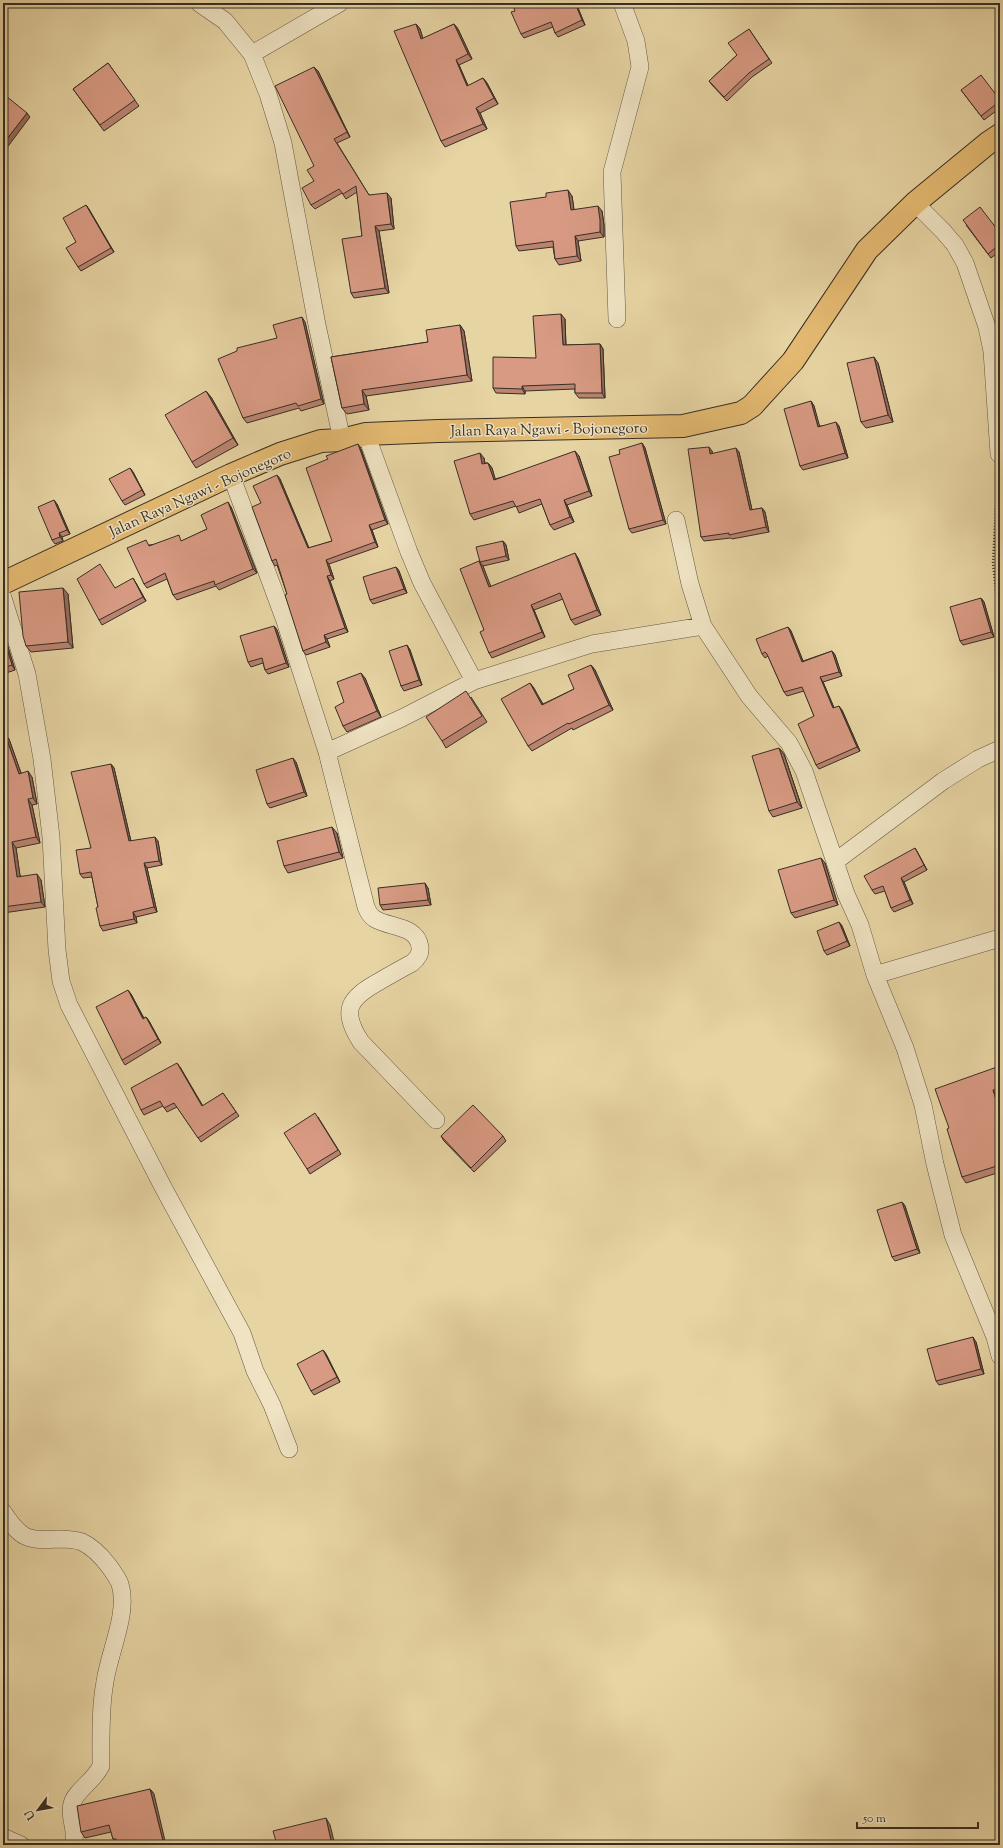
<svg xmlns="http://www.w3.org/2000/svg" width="1003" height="1848" viewBox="0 0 1003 1848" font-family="'Sorts Mill Goudy',serif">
<rect width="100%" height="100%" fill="#e7d4a3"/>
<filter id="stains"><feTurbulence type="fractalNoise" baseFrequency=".005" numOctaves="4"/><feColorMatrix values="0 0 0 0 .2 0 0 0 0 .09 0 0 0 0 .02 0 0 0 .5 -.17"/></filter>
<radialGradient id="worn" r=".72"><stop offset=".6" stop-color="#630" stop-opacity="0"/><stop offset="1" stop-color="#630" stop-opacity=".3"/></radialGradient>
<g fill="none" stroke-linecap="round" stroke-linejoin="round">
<defs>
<path id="street" d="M199 3 225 21 252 54 268 94 283 143 317 325 342 440
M252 54 340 3
M915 203 943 231 955 245 965 263 987 327 992 351 999 454
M617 319 612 172 640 67 636 41 622 3
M366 434 409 552 422 583 474 681
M231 475 284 618 327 752 366 907C368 912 370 916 375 919 390 928 417 925 420 947 421 954 417 959 412 963 401 969 390 975 380 981 349 998 340 1010 361 1042L436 1120
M676 520 690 584 703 626 749 696 789 743 804 771 846 894 860 925 875 975 905 1048 923 1105 935 1164 953 1235 995 1337 1000 1356
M3 598 27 674 42 759 51 837 57 950 61 981 69 1005 163 1187 242 1333 255 1371 272 1405 289 1449
M327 752 402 718 474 681 592 644 703 626
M836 861 943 781 978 759 1000 749
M875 975 1000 938
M3 1512C21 1539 27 1541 58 1539 66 1539 74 1539 82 1542 93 1547 102 1557 109 1566 113 1572 117 1577 120 1584 129 1613 109 1652 105 1682 100 1707 101 1740 101 1766 94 1781 75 1791 72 1804 68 1818 78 1831 73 1845
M3 1837 21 1845"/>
<path id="highway" d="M3 583 231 475 280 454 321 441 342 440 366 434 438 431 683 426 741 413 752 406 793 361 867 250 915 203 988 143 1000 135"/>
</defs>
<use href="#street" stroke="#635844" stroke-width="18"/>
<use href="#highway" stroke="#372e24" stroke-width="24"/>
<path stroke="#372e24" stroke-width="2.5" stroke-dasharray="1 2" stroke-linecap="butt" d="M998 469 993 563 1000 629"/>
<use href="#street" stroke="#efe3c3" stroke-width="17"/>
<use href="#highway" stroke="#e4ba72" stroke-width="22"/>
</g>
<path fill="#ba8471" stroke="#372e24" d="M576 3 585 25 558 37 555 33 553 27 524 38 521 34Z
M416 24 420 29 423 39 454 24 458 29 472 59 459 65 468 86 483 78 487 83 498 104 480 113 487 129 445 147 441 141Z
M749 29 772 63 752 77 727 101 712 85 709 81 737 55Z
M108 63 139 106 104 131 73 89Z
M314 67 318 71 350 137 337 143 369 195 391 198 394 229 379 231 389 293 354 298 351 293 362 236 357 192 346 199 342 193 315 209 311 205 314 181Z
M961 90 1000 100V108L984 120Z
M572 196 574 210 602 211 604 225V237L578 241 581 261 559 265 555 259 553 247 519 251 516 246Z
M86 205 114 252 81 271 78 267 76 242Z
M966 225 1000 233V251L991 258Z
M565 319 566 345 600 344 603 349 605 398H579L575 393V389L525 391V394L496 393 493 388 536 358Z
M305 322 324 404 301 411 299 408 247 423 243 418 277 338Z
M460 325 464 331 472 381 366 396 369 410 347 414 342 408 331 357 428 342Z
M878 363 893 422 866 428 861 422Z
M211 397 238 445 196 468 192 462Z
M811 401 814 406 819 426H839L848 458 803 470 800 466Z
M642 443 645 448 666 524 632 533 629 529 620 454Z
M361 449 388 524 372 530 378 547 329 564 334 579 330 581 348 632 327 639 330 647 306 655 303 651 287 594 277 565 275 566 272 561 261 503 277 475 280 479 309 548 332 541Z
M712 451V454L739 452 752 510 762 508 765 512 769 532 732 539 731 538 704 541 701 537Z
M579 456 592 496 567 505 574 522 554 530 550 525 542 504 519 513 516 506 474 520 470 514 484 458 485 463H488L492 468 495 479Z
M130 468 133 472 145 495 125 505 122 501Z
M57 504 70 534 62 537 63 541 55 544 52 540Z
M231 507 257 573 219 590 216 586 177 600 173 595 167 579 147 588 144 584 149 545 182 541 207 529Z
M503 541 506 545 509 560 483 566 490 587 578 558 601 615 575 625 571 620 563 599 534 610 545 637 492 658 489 653 484 630 479 561Z
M396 567 399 571 407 593 373 604 370 600Z
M136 583 146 601 102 625 99 620 115 588Z
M68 594 73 648 31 652 26 646Z
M981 598 984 602 994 637 963 645 960 641Z
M274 626 277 630 289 667 268 674 265 670 263 663 251 667 248 662Z
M788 627 791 631 803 661 832 651 835 655 842 676 823 682 834 708 842 710 860 751 819 769 816 765 814 716 804 691 787 696 784 692 768 656 765 658 762 654Z
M3 631 15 670 3 674Z
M407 645 410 650 422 685 404 691 401 686Z
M591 665 595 670 613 710 573 730 572 728 532 751 528 746 530 683 543 704 574 689Z
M365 678 381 717 347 732 343 726 344 702Z
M471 697 487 722 446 748 442 741Z
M3 734 9 739 21 773 32 777 37 804 32 805 40 843 16 848 20 876 41 880 45 907 3 913Z
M779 748 784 754 802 808 773 817 769 811Z
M296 762 307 796 270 808 267 804Z
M111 764 114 768 131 841H158L162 865 147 868 157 912 136 917 137 923 103 931 100 926 98 907 92 877 83 878 80 874 91 848Z
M337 833 343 858 288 873 284 866Z
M915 848 927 870 904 882 913 904 894 912 891 908 885 891 875 894 872 890Z
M825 863 838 905 795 918 791 913Z
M428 888 431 905 383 910 380 905Z
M839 922 842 926 850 946 827 955 824 951Z
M131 994 144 1018 146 1017 149 1021 161 1043 125 1065 122 1060Z
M180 1067 203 1106 223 1093 239 1116 201 1142 177 1107 167 1112 163 1106 144 1115 141 1110Z
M1000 1071V1095L997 1096 1000 1106V1172L966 1183 962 1177 949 1128Z
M318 1117 341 1154 310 1174 307 1169Z
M441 1136H503L506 1141 474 1172 444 1141Z
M902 1202 905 1206 920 1253 895 1261 892 1257Z
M976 1342 984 1374 939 1385 936 1381Z
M323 1350 326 1354 340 1382 314 1395 311 1391Z
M150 1789 154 1794 117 1845 113 1839 111 1832 85 1838 81 1832Z"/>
<path fill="#976c5c" stroke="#372e24" d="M575 3H576L585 25 582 20Z
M416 24 420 29 425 45 421 39Z
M454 24 458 29 472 59 468 54Z
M456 60 459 65 471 92 467 86Z
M314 67 318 71 350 137 347 132Z
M483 78 487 83 498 104 494 98Z
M476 108 480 113 487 129 483 124Z
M27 113 30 117 6 149 3 144Z
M568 190 572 196 575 216 571 210Z
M387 193 391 198 394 229 391 224Z
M86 205 89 209 114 252 111 248Z
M598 206 602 211 604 225V237L600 232Z
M375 226 379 231 389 293 385 288Z
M575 236 578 241 581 261 577 256Z
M561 314 565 319 566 350 563 345Z
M302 317 305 322 324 404 321 399Z
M460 325 464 331 472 381 467 375Z
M600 344 603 349 605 398 602 393Z
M874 357 878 363 893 422 888 415Z
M522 386 525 391V394L522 389Z
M362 390 366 396 369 410 364 404Z
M206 391 211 397 238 445 233 438Z
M811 401 814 406 821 431 818 427Z
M836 422 839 426 848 458 845 453Z
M642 443 645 448 666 524 663 520Z
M358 444 361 449 388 524 385 520Z
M709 447 712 451 713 458 710 454Z
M736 448 739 452 753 514 750 510Z
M575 451 579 456 592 496 589 491Z
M480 453 484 458 485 469 482 464Z
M488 463 492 468 497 485 494 480Z
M130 468 133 472 145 495 142 490Z
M277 475 280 479 311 553 308 548Z
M54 500 57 504 70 534 67 530Z
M564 500 567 505 574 522 570 517Z
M228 502 231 507 257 573 253 569Z
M762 508 765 512 769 532 766 527Z
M369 525 372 530 378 547 375 542Z
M59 533 62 537 63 541 60 537Z
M503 541 506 545 509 560 506 556Z
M575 553 578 558 601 615 597 610Z
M326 560 329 564 334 579 331 575Z
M479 561 483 566 493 592 489 587Z
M396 567 399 571 407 593 404 589Z
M327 576 330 581 348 632 345 628Z
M133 578 136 583 146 601 143 597Z
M63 588 68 594 73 648 68 642Z
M981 598 984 602 994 637 991 632Z
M531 605 534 610 545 637 542 632Z
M274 626 277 630 289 667 286 663Z
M788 627 791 631 805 666 802 662Z
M3 631 15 670 12 665 3 637Z
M324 635 327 639 330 647 326 642Z
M407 645 410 650 422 685 419 680Z
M832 651 835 655 842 676 839 672Z
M591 665 595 670 613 710 609 705Z
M361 673 365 678 381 717 377 711Z
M820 677 823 682 836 712 833 708Z
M530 683 534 688 546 710 542 705Z
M839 706 842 710 860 751 857 747Z
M5 734 9 739 23 779 19 774Z
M779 748 784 754 802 808 797 802Z
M293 758 296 762 307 796 304 792Z
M111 764 114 768 132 846 129 841Z
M28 771 32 777 37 804 33 798Z
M28 799 32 805 40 843 36 837Z
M332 827 337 833 343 858 339 852Z
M155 837 158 841 162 865 159 861Z
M12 842 16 848 21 882 17 877Z
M915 848 918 853 927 870 924 865Z
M821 858 825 863 838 905 834 900Z
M144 863 147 868 157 912 154 907Z
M37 874 41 880 45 907 41 902Z
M901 878 904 882 913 904 910 900Z
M425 883 428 888 431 905 428 900Z
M133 912 136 917 137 923 134 919Z
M839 922 842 926 850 946 847 941Z
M128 990 131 994 146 1023 143 1019Z
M146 1017 149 1021 161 1043 158 1039Z
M177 1063 180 1067 205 1111 202 1106Z
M993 1090 997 1096 1000 1106V1113Z
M902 1202 905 1206 920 1253 917 1249Z
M973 1337 976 1342 984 1374 981 1369Z
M323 1350 326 1354 340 1382 337 1377Z
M150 1789 154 1794 166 1845H164Z
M326 1818 330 1825 335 1845H332Z"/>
<path fill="#d89a83" stroke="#372e24" d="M512 3H575L582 20 555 33 551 22 521 34 511 12 515 11Z
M416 24 421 39 454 24 468 54 456 60 467 86 483 78 494 98 476 108 483 124 441 141 394 31Z
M749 29 769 59 749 73 724 97 709 81 737 55 728 43Z
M108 63 135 100 100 125 73 89Z
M314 67 347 132 334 139 369 195 387 193 391 224 375 226 385 288 351 293 342 239 362 236 356 186 343 194 339 189 311 205 302 188 314 181 307 170 314 166 275 86Z
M981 75 1000 100V101L981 116 961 90Z
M6 96 27 113 3 144V101Z
M568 190 571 210 598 206 600 220V232L575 236 577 256 555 259 553 241 516 246 510 202 546 197V193Z
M86 205 111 248 78 267 66 248 76 242 63 218Z
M980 207 1000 233V244L988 254 963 220Z
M561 314 563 345 600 344 602 393H575V384L522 386V389L493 388V357L536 358 533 316Z
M302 317 321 399 298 406 296 403 243 418 218 359 237 351V348L277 338 273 325Z
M460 325 467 375 362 390 364 404 342 408 331 357 428 342 426 330Z
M874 357 888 415 861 422 847 363Z
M206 391 233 438 192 462 165 415Z
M811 401 818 427 836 422 845 453 800 466 784 409Z
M642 443 663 520 629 529 609 457 620 454 619 450Z
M358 444 385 520 369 525 375 542 326 560 331 575 327 576 345 628 324 635 326 642 303 651 285 595 287 594 276 559 272 561 252 507 261 503 253 486 277 475 308 548 332 541 306 468 328 459 326 456Z
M709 447 710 454 736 448 750 510 762 508 766 527 729 535V533L701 537 688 449Z
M575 451 589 491 564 500 570 517 550 525 540 499 516 507 513 501 470 514 454 461 480 453 482 464 488 463 494 480Z
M130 468 142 490 122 501 109 479Z
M54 500 67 530 59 533 60 537 52 540 38 507Z
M228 502 253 569 215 585 214 581 173 595 165 573 144 584 127 548 146 540 149 546 179 535 181 541 207 529 201 515Z
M503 541 506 556 480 562 476 547Z
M575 553 597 610 571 620 560 593 531 605 542 632 489 653 480 632 484 630 460 569 479 561 489 587Z
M100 564 115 588 133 578 143 597 99 620 77 579Z
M396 567 404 589 370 600 363 577Z
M63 588 68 642 26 646 23 636 19 592Z
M981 598 991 632 960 641 950 607Z
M274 626 286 663 265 670 262 658 248 662 240 636Z
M788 627 802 662 832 651 839 672 820 677 833 708 839 706 857 747 816 765 798 724 814 716 802 687 784 692 767 654 765 652 762 654 756 639Z
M3 637 12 665 3 668Z
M407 645 419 680 401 686 389 651Z
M591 665 609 705 569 724 568 723 528 746 501 699 530 683 542 705 574 689 568 675Z
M361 673 377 711 343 726 335 707 344 702 337 682Z
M466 691 482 716 442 741 426 717Z
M3 734H5L19 774 28 771 33 798 28 799 36 837 12 842 17 877 37 874 41 902 3 907Z
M779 748 797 802 769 811 752 756Z
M293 758 304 792 267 804 256 770Z
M111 764 129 841 155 837 159 861 144 863 154 907 133 912 134 919 100 926 96 908 98 907 91 872 80 874 76 850 91 848 71 772Z
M332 827 339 852 284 866 277 841Z
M915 848 924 865 901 878 910 900 891 908 883 886 872 890 864 876Z
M821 858 834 900 791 913 778 870Z
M425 883 428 900 380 905 378 888Z
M839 922 847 941 824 951 817 931Z
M128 990 143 1019 146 1017 158 1039 122 1060 96 1007Z
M177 1063 202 1106 223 1093 236 1112 198 1138 174 1103 164 1108 160 1101 141 1110 131 1088Z
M997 1067 1000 1075V1087L993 1090 1000 1113V1165L962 1177 947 1129 949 1128 935 1089Z
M473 1105 503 1136 471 1168 441 1136Z
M315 1113 338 1150 307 1169 284 1133Z
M902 1202 917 1249 892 1257 877 1210Z
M973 1337 981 1369 936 1381 927 1349Z
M323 1350 337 1377 311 1391 297 1364Z
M150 1789 164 1845H117L116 1839H113L109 1825 81 1832 77 1806Z
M326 1818 332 1845H277L273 1831Z
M180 1843V1845H169Z"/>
<g text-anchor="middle" stroke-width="3" stroke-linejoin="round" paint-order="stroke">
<g font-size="15" fill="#372e24" stroke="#efe3c3">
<text transform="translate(549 429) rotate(-1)" y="5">Jalan Raya Ngawi - Bojonegoro</text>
<text transform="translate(200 492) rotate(-24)" y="5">Jalan Raya Ngawi - Bojonegoro</text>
</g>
</g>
<rect width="1003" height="1848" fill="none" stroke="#e7d4a3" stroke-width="16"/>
<rect x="4" y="4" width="995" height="1840" fill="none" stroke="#372e24" stroke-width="2"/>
<rect x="8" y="8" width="987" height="1832" fill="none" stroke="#372e24"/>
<g transform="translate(38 1810) rotate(238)" stroke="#efe3c3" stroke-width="3" paint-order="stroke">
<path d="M0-3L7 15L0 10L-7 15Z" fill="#372e24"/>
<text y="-6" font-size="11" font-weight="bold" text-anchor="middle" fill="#372e24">U</text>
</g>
<path d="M857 1822v6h121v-6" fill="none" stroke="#372e24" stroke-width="2"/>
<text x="863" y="1822" font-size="12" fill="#372e24" stroke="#efe3c3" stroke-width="3" paint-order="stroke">50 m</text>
<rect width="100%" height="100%" filter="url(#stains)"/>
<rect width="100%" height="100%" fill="url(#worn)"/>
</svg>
